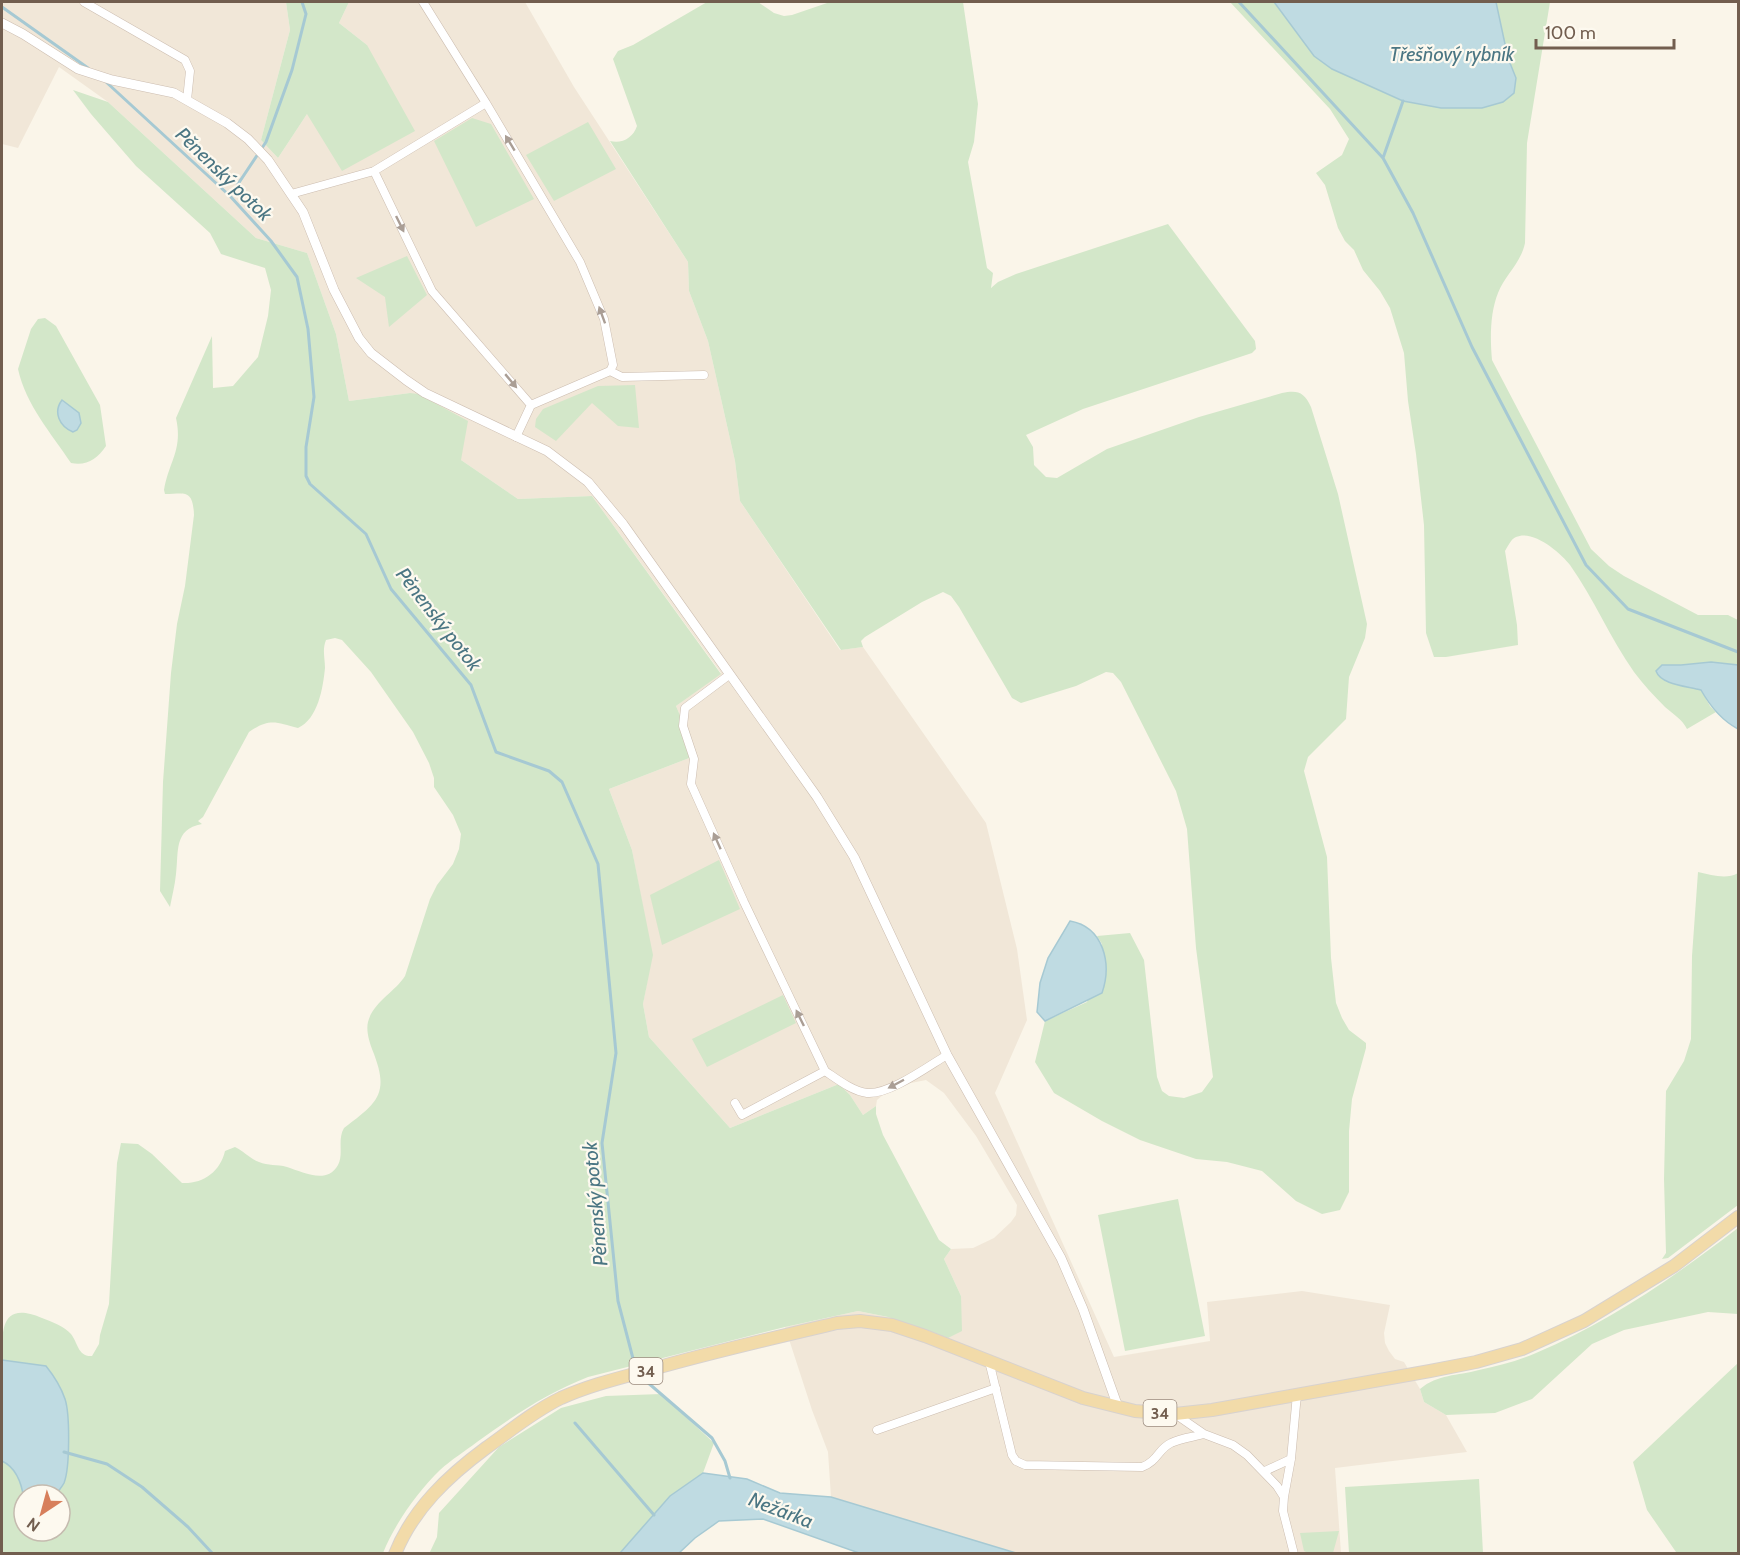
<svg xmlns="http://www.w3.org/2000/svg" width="1740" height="1555" viewBox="0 0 1740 1555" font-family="Cabin,sans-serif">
<rect width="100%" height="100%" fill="#faf5e9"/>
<path fill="#f1e7d8" d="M2 2H286L290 30 261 140 278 158 307 114 367 45 339 23 349 2H525L574 87 688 262 689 291 708 341 735 461 740 501 840 650 863 647 986 823 1017 949 1027 1020 995 1093 1114 1357 1210 1341 1207 1302 1302 1291 1390 1305 1384 1333 1385 1343 1389 1351 1395 1359 1404 1362 1420 1389 1424 1402 1446 1415 1467 1452 1335 1468 1341 1553H1016L831 1497 828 1452 812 1410 785 1327 858 1311 888 1317 961 1296 944 1259 951 1249 973 1248 994 1238 1011 1222 1016 1215 1017 1205 976 1136 944 1093 926 1080 906 1084 884 1094 877 1100 876 1106 863 1115 850 1095 839 1084 730 1128 649 1037 643 1004 652 955 632 850 609 789 697 755 676 706 721 673 592 496 518 499 461 460 410 393 349 401 336 334 307 253 256 238 108 102 59 67 18 148 2 144Z"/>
<path fill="#d3e7c9" d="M286 2H349L339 23 367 45 415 131 342 171 307 114 278 158 261 140 290 30Z
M707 2H758L774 13 784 16 792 15 830 2H963L978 104 974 142 968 162 987 268 993 273 991 288 998 282 1016 274 1168 224 1255 341 1256 349 1252 353 1083 409 1026 435 1033 447 1034 465 1046 477 1057 478 1107 449 1199 417 1282 393C1298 390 1304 392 1311 407L1338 494 1367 624 1365 638 1349 677 1346 719 1308 757 1304 771 1327 857 1331 958 1336 1003 1342 1018 1349 1030 1366 1043V1048L1352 1099 1349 1131V1192L1340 1210 1322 1214 1296 1201 1262 1171 1227 1162 1196 1159 1140 1140 1102 1121 1054 1093 1035 1062 1045 1021 1087 1002 1102 944 1097 936 1130 933 1144 960 1157 1077 1162 1091 1169 1096 1184 1098 1202 1092 1213 1077 1196 948 1187 829 1176 791 1121 682 1113 673 1106 672 1076 686 1021 703 1012 698 1008 691 959 607 951 596 943 592 922 602 865 637 861 641 863 647 841 650 740 501 735 461 708 341 689 291 688 262 610 141C622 144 633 138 637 126L613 59 618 51 633 45Z
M1230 2H1274L1314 56 1332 69 1403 101 1515 78 1508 58 1496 2H1550L1527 143 1525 243C1521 263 1505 275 1498 293 1490 313 1490 338 1492 360L1591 549 1609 566 1624 576 1698 615H1728L1738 620V665L1711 662 1681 665H1662L1665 681 1701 690 1710 706 1716 712 1687 729C1682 719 1673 714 1665 707 1654 696 1643 684 1634 672 1610 638 1594 599 1570 565 1561 553 1533 529 1516 537 1511 539 1508 546 1505 551L1517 625 1518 645 1446 657H1434L1426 633 1424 525 1416 454 1408 401 1404 353 1390 308 1380 291 1363 270 1354 250 1345 241 1338 228 1325 185 1316 173 1342 155 1349 139 1330 109Z
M73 90 108 102 256 238 307 253 336 334 349 401 410 393 418 394 468 421 461 460 518 499 592 496 721 674 676 706 697 755 609 789 632 850 653 955 643 1004 649 1037 730 1128 839 1084 850 1095 863 1115 876 1106V1114L883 1135 939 1240 951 1249 944 1259 961 1296 962 1331 948 1338 888 1317 858 1311 785 1327 588 1377C547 1393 513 1416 477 1442 465 1451 451 1460 440 1470 418 1491 394 1525 383 1553H2V1461C28 1474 24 1506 24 1531H60V1495H56L64 1482 69 1425 46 1366 2 1360C2 1329 1 1301 42 1318 52 1322 64 1326 71 1334 78 1343 78 1357 92 1356L99 1344 100 1335 109 1304 117 1163 121 1143 138 1144 152 1154 182 1183C203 1184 220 1172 225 1151L235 1147C244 1151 250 1159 259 1162 268 1166 277 1164 287 1167 303 1172 327 1185 338 1165 344 1154 337 1140 344 1128 379 1102 390 1093 372 1049 369 1041 366 1030 368 1022 373 1002 395 992 405 976L430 899 437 885 453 864 459 849 461 834 453 815 434 787V778L429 763 413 732 371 672 342 640 335 638 326 640C322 650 325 658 325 668 323 688 318 719 298 728 276 722 269 718 249 732L203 817 198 821 202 824C173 829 179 853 176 874 175 885 172 896 170 907L160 891 163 782 171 673 177 624 185 586 194 515C193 488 184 494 165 494L164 490C169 461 183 450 176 418L212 336 213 388 233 386 258 357 268 316 271 290 265 268 221 254 210 233 136 166 91 114Z
M472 118 491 124 534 199 476 227 434 141Z
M588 122 616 169 554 201 526 155Z
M407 256 427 295 389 327 385 297 356 278Z
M45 318 56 326 100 405 106 446C97 459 87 466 71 463 51 433 26 405 18 369L31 329 38 319Z
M635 385 639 428 618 426 592 403 556 441 535 427 536 419 543 409 598 386Z
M719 860 740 909 662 945 650 895Z
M1698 872C1712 875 1726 880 1738 873V1205L1668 1258 1662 1259 1666 1253 1664 1179 1666 1091 1684 1061 1691 1039 1692 956Z
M783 995 796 1023 707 1067 692 1039Z
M1178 1199 1205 1336 1125 1351 1098 1215Z
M1738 1228V1314L1708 1312 1624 1330 1592 1344 1532 1399 1495 1413 1446 1415 1424 1402 1420 1389C1438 1374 1457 1376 1479 1370 1499 1366 1518 1361 1536 1353 1610 1322 1675 1276 1738 1228Z
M1738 1363V1552H1676L1647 1510 1633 1462Z
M661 1394 714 1443 703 1473 670 1496 620 1553 429 1554 437 1537 439 1513 499 1447 561 1408 606 1396Z
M1479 1479 1483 1553H1349L1345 1487Z
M1339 1531 1333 1553H1308L1304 1551 1300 1533Z"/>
<path fill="#bfdbe2" stroke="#a6c9d3" stroke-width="1.5" d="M1274 2H1496L1508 58 1516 78 1514 93 1503 102 1482 108H1441L1403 101 1332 69 1314 56Z
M62 400 79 413 81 423 77 430 73 432C59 426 53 412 62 400Z
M1711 662 1738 665V729C1721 720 1710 706 1701 690 1687 686 1661 685 1656 671L1662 665H1681Z
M1070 921C1104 927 1112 964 1102 993L1045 1021 1037 1012 1040 983 1048 958Z
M2 1360 46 1366C54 1376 61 1387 65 1399 70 1414 70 1468 64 1483 62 1487 58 1491 56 1495H24V1500C22 1484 17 1468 2 1461Z
M703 1473 747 1479 780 1493 831 1497 1016 1553H859L763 1519 719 1521 695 1538 679 1553H620L670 1496Z"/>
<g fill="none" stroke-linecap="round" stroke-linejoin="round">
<path stroke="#a6c9d3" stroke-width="3" d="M1239 2 1383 158 1413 213 1472 347 1586 565 1628 609 1738 652
M2 7 88 68
M105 81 230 196 271 241 297 277 308 329 314 397 306 447V476L310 484 366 534 391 589 471 685 496 752 549 771 562 782 598 864 616 1053 602 1143 618 1301 636 1370
M1383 158 1403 101
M230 196 266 142 292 70 306 14 302 2
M639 1375 712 1438 725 1461 730 1478
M575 1423 654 1515
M64 1452 107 1464 142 1487 188 1527 213 1554"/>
<defs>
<path id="minor" d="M84 2 185 60 190 71 187 100
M423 2 486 103
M374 171 432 291 531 405
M291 194 374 171 486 103 580 262 604 319 613 365 610 371
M516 437 531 405 610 371 622 377 704 375
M729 675 685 708 683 726 694 759 691 784 744 902 825 1071C837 1079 852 1091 867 1093 889 1095 927 1067 947 1055
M735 1103 742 1115 825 1071
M989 1361 1012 1455 1016 1461 1025 1465 1142 1467C1158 1461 1158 1449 1171 1443 1181 1438 1194 1437 1204 1434
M1175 1414 1204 1434 1233 1445 1247 1455 1277 1486 1284 1497 1283 1511 1294 1554
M877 1430 996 1388
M1265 1471 1291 1459
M1284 1497 1291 1459 1297 1394"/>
<path id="tertiary" d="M2 23 23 34 78 69 112 80 174 93 227 123 248 139 268 160 303 212 334 290 359 338 371 353 406 380 425 393 547 451 588 482 623 524 817 797 854 857 947 1055 1061 1258 1083 1309 1118 1407"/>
<path id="primary" d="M395 1554C413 1509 448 1476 486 1448 510 1431 534 1411 561 1398 592 1384 624 1377 656 1368 716 1351 777 1337 837 1323L860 1321 892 1325 925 1336 1083 1398 1135 1411 1175 1414 1212 1410 1430 1371 1476 1362 1522 1349 1584 1321 1674 1266 1738 1217"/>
</defs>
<use href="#minor" stroke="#ccbdb0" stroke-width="9"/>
<use href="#tertiary" stroke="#ccbdb0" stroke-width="10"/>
<use href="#primary" stroke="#d8d2ce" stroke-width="14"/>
<use href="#minor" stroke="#fff" stroke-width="8"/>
<use href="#tertiary" stroke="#fff" stroke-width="9"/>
<use href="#primary" stroke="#f2dba9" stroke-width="12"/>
</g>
<defs><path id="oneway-solid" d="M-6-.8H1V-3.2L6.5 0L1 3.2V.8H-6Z" transform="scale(1.5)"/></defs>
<g fill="#aa9e95">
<use href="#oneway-solid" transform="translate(510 143) rotate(-121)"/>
<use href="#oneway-solid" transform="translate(400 224) rotate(64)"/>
<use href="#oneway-solid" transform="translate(602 315) rotate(-110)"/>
<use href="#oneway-solid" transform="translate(511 381) rotate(50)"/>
<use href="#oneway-solid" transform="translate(717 841) rotate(-114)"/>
<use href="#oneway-solid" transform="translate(800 1018) rotate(-116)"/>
<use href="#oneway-solid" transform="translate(896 1084) rotate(152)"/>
</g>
<g text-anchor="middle" stroke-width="4.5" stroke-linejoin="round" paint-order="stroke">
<g fill="#fdf9ef" stroke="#9c8c7f" stroke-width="1.5">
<rect x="629.5" y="1358" width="33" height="26" rx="4.5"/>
<rect x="1143.5" y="1400" width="33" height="26" rx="4.5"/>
</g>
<g font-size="16" font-weight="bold" fill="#725e4f">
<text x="646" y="1377">34</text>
<text x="1160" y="1419">34</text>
</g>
<g font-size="20" font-style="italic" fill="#4b7683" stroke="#fdf9ef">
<text x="1452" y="61">Třešňový rybník</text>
<text transform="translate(224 174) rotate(44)" y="7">Pěnenský potok</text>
<text transform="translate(439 619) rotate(52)" y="7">Pěnenský potok</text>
<text transform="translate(595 1204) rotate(-95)" y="7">Pěnenský potok</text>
<text transform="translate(781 1510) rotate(21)" y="7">Nežárka</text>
</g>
</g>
<rect width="1740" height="1555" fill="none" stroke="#725e4f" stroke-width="6"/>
<g transform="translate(42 1513) rotate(216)"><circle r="28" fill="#fdf9ef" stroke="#c5bbaf" stroke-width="1.5"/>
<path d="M0-4.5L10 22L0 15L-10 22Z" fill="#d77f5b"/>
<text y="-9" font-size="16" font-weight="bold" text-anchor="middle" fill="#725e4f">N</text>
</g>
<path d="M1536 39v9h138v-9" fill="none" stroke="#725e4f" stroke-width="3"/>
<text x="1545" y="39" font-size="18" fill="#725e4f" stroke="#fdf9ef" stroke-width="4.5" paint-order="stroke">100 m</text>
</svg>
